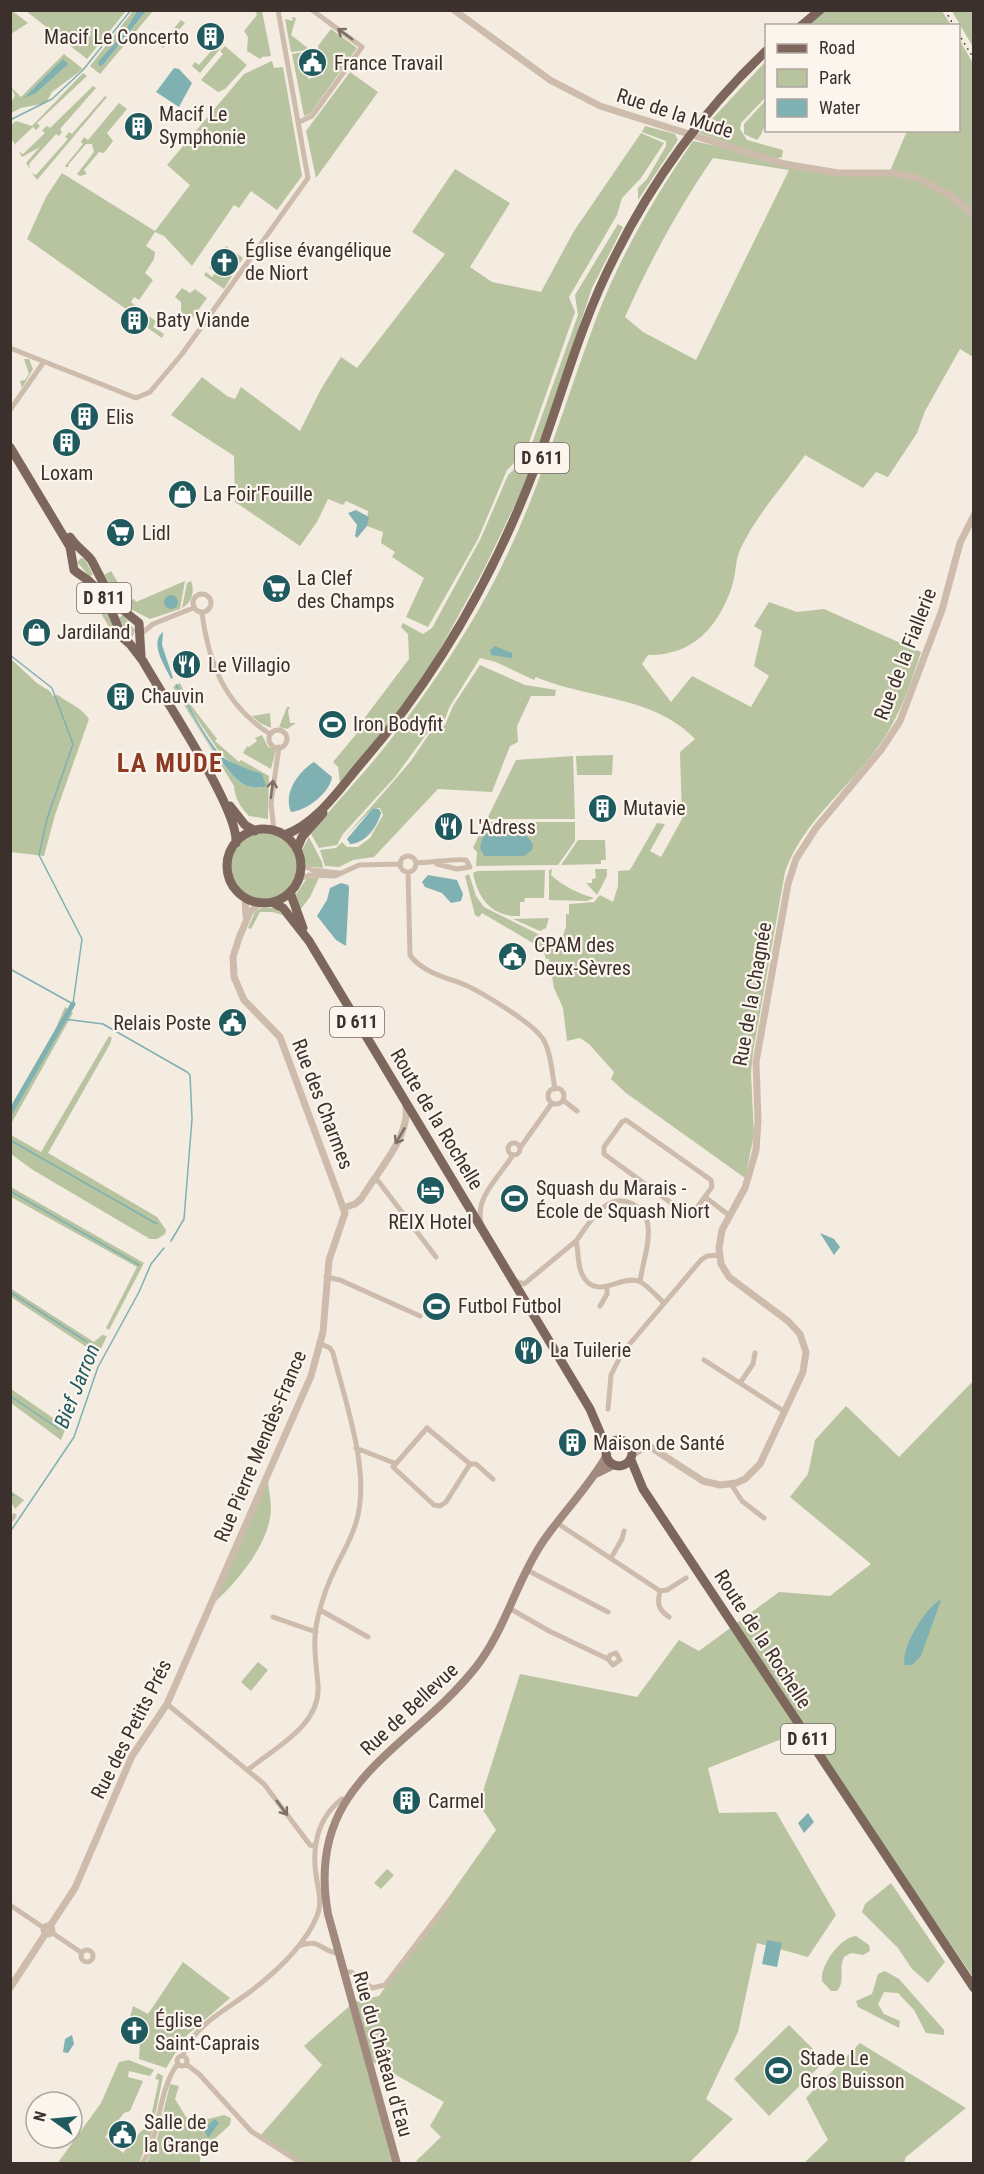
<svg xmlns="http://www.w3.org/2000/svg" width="984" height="2174" viewBox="0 0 984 2174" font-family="'Roboto Condensed',sans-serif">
<rect width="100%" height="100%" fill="#f4ebe1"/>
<path fill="#b8c4a0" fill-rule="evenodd" d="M11 10 28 23 11 34 10 11Z
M825 10 942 11 951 25 806 26Z
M26 11H126L87 59Z
M133 11H137L123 34 104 56 103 65 146 11H153L100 74 90 66Z
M255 11H262L271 56 262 57 260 59 247 51 248 37 244 31 257 15Z
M952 11H973V47Z
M292 17 296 18 291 35 309 49 307 50 291 52 285 19 293 21Z
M181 20 185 23 163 48 160 45Z
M331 29 357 48 310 114 304 116 292 54 303 52 308 79 324 74 318 46Z
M959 39 974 65 973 357 960 349 925 411 917 433 888 477 876 472 863 488 805 455C785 484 754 518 740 550 735 561 736 575 732 586 719 627 692 656 648 655L642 664 671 702 692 676 751 707 769 676 754 666 762 631 754 626 769 602 797 612 824 609 921 652C909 689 897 724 872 755 842 794 802 824 785 872L753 1052 751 1073 754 1135 745 1178 626 1093 611 1079 614 1072 589 1044 580 1038 567 1041 563 1008 554 988 549 959H546L543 949 482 913 479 917 475 915 465 876 469 874 476 896 484 907 560 945 566 927V914H569V904L594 902 600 895 613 902 618 886V871L630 870 657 823 665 824 650 851 661 857 682 819 680 752 695 739C655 696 587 699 536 677L534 680 496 662 480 658 449 708 444 722 428 732 395 777 343 834 337 845 319 848 311 834C334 804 361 777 384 748 428 693 477 620 506 557 543 480 566 399 596 319 620 256 655 196 693 141L835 171H890L907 131 958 130ZM713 158 789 170 696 360 643 332 625 317C650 261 678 209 713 158Z
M220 41 224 44 200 73 192 66 195 62 199 65Z
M225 46 247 65 225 89 218 92 201 80 223 54 220 51Z
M64 54 83 69 52 92 46 103 21 108 11 113 10 104 15 96 11 87 21 97Z
M272 61 274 68 283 67 302 176 277 210 251 191 239 208 234 205 192 266 164 236 155 232 146 246 155 252 154 259 145 273 153 280 139 300 134 297 131 302 144 312 140 319 27 239 46 197 62 173 155 231 190 185 167 165 244 74Z
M766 61V97L741 123 740 129 747 140 783 150 782 157 775 159 699 133Z
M350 72 378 92 316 178 306 131Z
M83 73 87 76 37 123 40 126 36 130 33 127 15 144 17 148 11 138V125L16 121 32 126Z
M93 86 96 88 60 129 62 132 59 136 56 134 29 164 30 169 26 163 40 147 22 157 19 152 23 154 45 133 42 130 47 126 50 128Z
M105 96 107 97 37 180 32 173 36 175 68 139 65 137 69 132 72 134Z
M766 100C767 114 767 129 757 140L744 134V124Z
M119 103 127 109 107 133 113 141 104 153 99 152 84 170 87 174 80 176 77 174 94 152 92 144H86L68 165 69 167H66L65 166 83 144 81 142 84 137 88 140Z
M645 126 675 134 678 140 638 200V188L647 179 666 146V141L642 132Z
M641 133 664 143 641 178 622 198 617 215 569 297 575 312 526 451 507 470 478 539 428 627 406 617 424 578 392 557 395 552 381 543 383 532 367 526 368 511 346 501 343 505 328 499 317 522 300 546 235 502 234 456 171 415 202 377 227 396 235 399 241 387 300 431 321 389 341 357 357 368 445 254 412 232 455 169 510 203 470 267 492 282 541 292 574 231Z
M618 224 623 227 592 288 544 432 521 492 484 569 433 662 397 714 340 783 338 767 333 762 358 732 360 724 409 659 408 634 401 627 403 623 423 634 432 628 481 538 508 475 527 457 578 315 575 295Z
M226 246 243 258 224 289 204 275 206 272 212 277 215 273 209 268 213 262 221 270H230L235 263 221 252Z
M182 288 190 293 195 289 207 298 191 320 181 312V302L175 297Z
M148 316 156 321 153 327 164 334 162 338 145 326 147 324 144 322Z
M24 359H29L33 369 22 388 20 381 25 380 29 374Z
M81 558 85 559 93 575 89 576 77 562Z
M111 571 129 601 134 599 136 602 185 581 180 609 150 619 127 607 104 575Z
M191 581C195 591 192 603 182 608L187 583Z
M85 584 100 600 116 631 112 632 87 589 83 591Z
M123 615 135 630 133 636H129L119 618Z
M10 658C19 666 30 677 38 684 45 689 49 688 53 696L58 695C69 704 80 706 89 719L55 815 44 856 11 852Z
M480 665 525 685 556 690 555 696H531L517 726 518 742 510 746 492 792 438 789 374 857 353 860 339 867 325 866 320 850 336 848 342 842 347 847H358L370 838 383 815 380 808H373L345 837 411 761 429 734 445 725 453 706Z
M180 683 190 704 217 739 215 741 239 762 241 760 269 776 268 819 249 816C240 807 235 798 234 786L173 687ZM175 686 218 750 226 759 246 770 261 788C253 787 244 786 238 781 217 763 190 711 175 686Z
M287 707H290L288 711 290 723H296L287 729 279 727Z
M270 713 271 728 260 723 252 716Z
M262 735 268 747 276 750 271 769 243 753 247 746 249 747 257 741 255 738Z
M613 755 612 775H577L576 756Z
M573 756 575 819H487L516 760Z
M485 822H575V841L558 865 476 866 477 852 473 848ZM497 828C510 831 523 832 532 842L524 856H484L492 829Z
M231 866a33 33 0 1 1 66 0a33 33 0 1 1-66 0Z
M309 837 322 862 323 868 306 866 302 850Z
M578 840H605L606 860H601V864L561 865Z
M552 869 551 875C563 886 579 894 594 898L587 901 549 900V870Z
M595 869H607V876L597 895 586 883H592V879L596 878Z
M545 870 544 898H525L524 902H520V916C492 917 478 899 473 873L477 871Z
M307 878H319L310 897 300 910 296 894Z
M261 908H275L283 915 272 912H260L251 929 248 928 255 912Z
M549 918 546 928 540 931 513 919Z
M65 1007 73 1013 11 1124V1106L55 1030Z
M109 1036 112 1038 110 1044 48 1153 157 1217 166 1230 165 1234 157 1239H150L33 1170 11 1154V1135L41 1152Z
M11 1187 144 1263 109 1330 106 1328 137 1267 11 1197Z
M10 1288 94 1342 102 1335 107 1336 85 1381H82L83 1370 91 1350 11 1297Z
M973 1381V1977L805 1730 708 1768 719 1813 776 1812 836 1915 808 1957 757 1943 738 2032 706 2099 733 2119 689 2163H418L416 2161 441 2137 430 2126 444 2102 373 2062 393 2163H302L260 2136 322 2065 304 2046 354 2002 379 1996 496 1830 479 1804 520 1674 637 1697 679 1640 699 1651 779 1592 830 1596 871 1564 790 1497 808 1474 815 1440 846 1406 899 1457Z
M11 1389 66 1427 61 1440 11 1403Z
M268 1482C269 1491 271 1501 271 1510 269 1544 238 1581 215 1602Z
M11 1491 24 1500 15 1509 11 1502Z
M258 1662 268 1670 251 1691 241 1682Z
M387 1869 394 1875 381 1889 374 1883Z
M891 1883 945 1962 928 1983 912 1969 898 1948 862 1912 865 1904Z
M856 1936 869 1945 870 1951 863 1955 851 1953 844 1957C838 1969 846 1981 837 1991H831L822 1981C820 1966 840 1937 856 1936Z
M183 1962 230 1998 186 2036 166 2068 139 2059 140 2045 135 2044 140 2025 135 2021 131 2025 128 2024 133 2006 148 2014Z
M885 1971 899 1979 944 2030V2035L926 2033 914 2010 898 1993 884 1992 878 2004 884 2014 900 2021 899 2028 858 2007 856 2001 872 1994 878 1974Z
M789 2025 825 2061 769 2116 734 2079Z
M860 2043 966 2108 906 2157 904 2163H804L828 2140 806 2098Z
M129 2060 154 2070 150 2076 129 2071 128 2077 143 2081 130 2111 124 2113 105 2137 123 2153 141 2131 149 2126 159 2080 155 2079 158 2073 163 2076 151 2136 139 2163 57 2164 101 2103 119 2062Z
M170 2084 179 2086 175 2099 186 2117 208 2119 224 2115 231 2118 230 2125 201 2151 200 2163 146 2164 157 2139Z"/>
<path fill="#7fb0b2" d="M137 11H146L103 65 99 66 98 62 123 34Z
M63 59 68 64 36 93 24 98Z
M174 68 179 69 192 83 179 107 156 92Z
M356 510 369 517 367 526 357 538 355 536 357 525 348 513Z
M164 602a7 7 0 1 1 14 0a7 7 0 1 1-14 0Z
M163 632 162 645 173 678 171 679C165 666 149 643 163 632Z
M495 646 512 653V658L491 655 490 650Z
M177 684C185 699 214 754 227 760 238 765 249 770 262 774L266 786C260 789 246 787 240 782 222 770 187 706 175 685Z
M314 762 332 777C330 793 306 811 291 812 283 793 298 772 314 762Z
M373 808 379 809 381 813C377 827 366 843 350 844L347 839Z
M497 828C512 828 524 830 533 844L532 850 524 856H484L480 848 483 836Z
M428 875 457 880 463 894 461 901 451 903 442 893 425 887 422 882Z
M341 883 348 885 349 888 346 946 336 940 317 916 327 900 330 888Z
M820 1233 834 1239 840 1247 834 1255Z
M941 1600 921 1656 912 1665H905C899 1651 927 1604 941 1600Z
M808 1813 814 1822 804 1833 798 1823Z
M767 1940 782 1943 777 1967 762 1964Z
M72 2035 74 2044 68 2053 63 2052 65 2039Z
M215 2119 219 2123 208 2138 204 2129Z"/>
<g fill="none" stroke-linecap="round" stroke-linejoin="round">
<path stroke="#7fb0b2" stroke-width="1.5" d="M10 120 52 99 83 70 131 10
M10 655 52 688 73 744 47 819 39 855 82 939 73 1004 10 969
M64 1019 103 1024 187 1072 190 1075 192 1119 184 1219 171 1241
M10 1140 157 1224
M10 1191 139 1265
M10 1292 87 1342
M10 1396 59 1429
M10 1494 14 1496
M10 1532 74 1437 98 1367 139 1292 151 1264 164 1248"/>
<path stroke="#7fb0b2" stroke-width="5" d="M10 1113 73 1004"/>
<path stroke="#cdbbac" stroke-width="5" d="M299 122 312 116 362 47 312 10
M10 348 136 398 150 392 182 354 308 178 278 10
M10 410 43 363
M193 603a9 9 0 1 1 18 0a9 9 0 1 1-18 0Z
M202 613C209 665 225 705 270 734
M141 634 153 624 193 608
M269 739a9 9 0 1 1 18 0a9 9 0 1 1-18 0Z
M274 831 271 803 279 747
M400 864a8 8 0 1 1 16 0a8 8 0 1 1-16 0Z
M416 863C429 863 457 858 466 860L470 867 457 869 437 864
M301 865 313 870 339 873
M408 872 410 955C420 970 442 977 458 982 477 989 532 1022 543 1039 551 1052 552 1073 555 1089
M298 880 309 875 335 876 359 865 401 864
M548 1096a8 8 0 1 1 16 0a8 8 0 1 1-16 0Z
M563 1100 577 1111
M626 1120 711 1180 712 1187 693 1213H685L604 1154V1147L622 1122Z
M508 1149a6 6 0 1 1 12 0a6 6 0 1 1-12 0Z
M520 1148 552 1103
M374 1178 379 1182 436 1257
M705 1197 730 1216
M481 1222C475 1197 500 1176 513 1155
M326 1277 340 1280 420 1316
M516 1281 524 1284 576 1241
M640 1282C642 1264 652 1239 647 1221 646 1214 639 1208 633 1204 606 1190 589 1224 576 1241 579 1252 577 1264 582 1274 595 1302 620 1275 638 1281 647 1284 656 1296 664 1303
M600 1306 607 1294V1287
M704 1360 785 1412
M740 1383 753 1364 755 1353
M608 1409 611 1375 622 1353 701 1260 707 1256 719 1255
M427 1428 470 1464 446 1502 440 1506 434 1505 393 1467Z
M356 1448 394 1463
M470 1464H476L493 1479
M731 1484 742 1501 764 1518
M10 1521 14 1516
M557 1523 660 1591 667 1590 686 1578
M611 1558 622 1539 624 1531
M527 1570 608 1612
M660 1591C657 1604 658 1609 669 1617
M509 1608 549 1631 608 1659 613 1665 620 1660 616 1653 610 1655 608 1659
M320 1610 368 1637
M273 1617 316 1632
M167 1704 264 1784 310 1845 314 1846
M249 1769C276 1747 321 1725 318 1685 316 1661 312 1641 318 1617 322 1600 327 1585 335 1569 343 1552 354 1535 358 1515 369 1467 345 1401 333 1353L330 1348 321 1344
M10 1905 44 1928
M51 1932 82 1953
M299 1946C321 1937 320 1952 338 1953
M81 1956a6 6 0 1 1 12 0a6 6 0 1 1-12 0Z
M343 1972H351L372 1988 385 1985 449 1901
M183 2055C196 2023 225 2011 251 1991 276 1972 305 1945 317 1916 322 1904 319 1893 317 1881 311 1850 316 1819 342 1799L346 1800
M177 2061a5 5 0 1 1 10 0a5 5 0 1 1-10 0Z
M186 2064 199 2074 251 2131 302 2164
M142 2164C162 2132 156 2094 178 2063"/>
<path stroke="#cdbbac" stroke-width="7" d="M454 10 550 80 600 106 784 164 838 173H891L916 177 945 192 974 214
M245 897 246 916
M343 1208 355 1204 361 1199C377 1172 410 1137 406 1106
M628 1444 652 1448 703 1481 720 1485 736 1483 745 1479 760 1464 803 1372 806 1352 800 1334 788 1321 729 1277 721 1264 719 1248 722 1230 745 1188 756 1150 758 1120 756 1062 788 884 796 859 816 828 881 750 900 721 942 610 960 543 974 515
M632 1455 645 1447
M44 1930a4 4 0 1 1 8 0a4 4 0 1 1-8 0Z
M50 1926 75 1888 132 1756 167 1704 311 1376 323 1332 329 1260 345 1213 280 1037 244 1000 234 977 233 957 239 938 250 912 260 903
M10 1988 46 1933"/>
<path stroke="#a18a7d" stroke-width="8" d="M598 1473 614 1465
M397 2164 328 1914C304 1782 409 1752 476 1667 505 1630 516 1582 542 1543 562 1513 589 1487 607 1455"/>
<path stroke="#7d675c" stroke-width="9" d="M801 26 820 10
M10 447 70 547 74 570C79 575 85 577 90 582 107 598 114 616 122 637L130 644 143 661C163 697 239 809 236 843
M70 537C76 547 89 555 92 561 108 592 110 601 139 623L141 656
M230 806 245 825 255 831
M227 866a37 37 0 1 1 74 0a37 37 0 1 1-74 0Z
M284 835C315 825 339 790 359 766 434 680 492 579 533 473 560 402 579 326 614 258 652 181 703 111 766 51
M297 849 302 837 323 813
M290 892 303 928
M272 902 283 908 309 941 590 1409 607 1449
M606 1453a13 13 0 1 1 26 0a13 13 0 1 1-26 0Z
M631 1460 643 1489 974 1988"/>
<path stroke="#3b302b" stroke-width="1.5" stroke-dasharray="1.5 4.5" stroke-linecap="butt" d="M945 10 954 26
M958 33 974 59"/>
</g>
<defs><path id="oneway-shaft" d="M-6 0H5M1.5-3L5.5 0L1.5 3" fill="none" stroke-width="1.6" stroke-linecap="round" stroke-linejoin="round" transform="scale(1.5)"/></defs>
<g stroke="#7d6f65">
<use href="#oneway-shaft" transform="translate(345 34) rotate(-144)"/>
<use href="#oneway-shaft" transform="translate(272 789) rotate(-83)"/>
<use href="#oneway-shaft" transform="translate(400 1136) rotate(120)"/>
<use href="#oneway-shaft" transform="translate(282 1808) rotate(54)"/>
</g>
<defs>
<symbol id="building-disc" viewBox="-11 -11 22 22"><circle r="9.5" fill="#1f5a5e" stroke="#fbf5ee"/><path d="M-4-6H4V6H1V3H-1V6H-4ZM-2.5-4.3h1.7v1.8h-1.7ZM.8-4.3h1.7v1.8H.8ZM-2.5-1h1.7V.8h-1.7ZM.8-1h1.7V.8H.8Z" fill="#fff"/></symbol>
<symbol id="civic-disc" viewBox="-11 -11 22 22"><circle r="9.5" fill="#1f5a5e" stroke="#fbf5ee"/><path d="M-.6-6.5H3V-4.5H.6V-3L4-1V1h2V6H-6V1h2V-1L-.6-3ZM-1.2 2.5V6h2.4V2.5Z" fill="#fff"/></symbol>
<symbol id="church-disc" viewBox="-11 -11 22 22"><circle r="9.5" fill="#1f5a5e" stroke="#fbf5ee"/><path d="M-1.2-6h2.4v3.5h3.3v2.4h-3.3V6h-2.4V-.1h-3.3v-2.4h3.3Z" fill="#fff"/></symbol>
<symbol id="shop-disc" viewBox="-11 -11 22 22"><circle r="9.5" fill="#1f5a5e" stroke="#fbf5ee"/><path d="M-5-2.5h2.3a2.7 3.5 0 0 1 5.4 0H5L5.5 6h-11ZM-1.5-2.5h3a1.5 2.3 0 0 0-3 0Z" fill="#fff"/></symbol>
<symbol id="supermarket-disc" viewBox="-11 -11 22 22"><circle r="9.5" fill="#1f5a5e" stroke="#fbf5ee"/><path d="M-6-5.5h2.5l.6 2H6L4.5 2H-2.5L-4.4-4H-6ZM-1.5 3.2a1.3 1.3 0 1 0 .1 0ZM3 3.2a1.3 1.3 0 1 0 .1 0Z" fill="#fff"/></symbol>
<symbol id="restaurant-disc" viewBox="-11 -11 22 22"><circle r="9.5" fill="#1f5a5e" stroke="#fbf5ee"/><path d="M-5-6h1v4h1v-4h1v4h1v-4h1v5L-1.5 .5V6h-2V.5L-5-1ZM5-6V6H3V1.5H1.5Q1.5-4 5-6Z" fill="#fff"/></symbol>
<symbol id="stadium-disc" viewBox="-11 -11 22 22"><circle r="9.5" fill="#1f5a5e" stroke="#fbf5ee"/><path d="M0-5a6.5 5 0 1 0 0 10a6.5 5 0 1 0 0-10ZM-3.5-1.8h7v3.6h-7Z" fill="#fff"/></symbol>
<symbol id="hotel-disc" viewBox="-11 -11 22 22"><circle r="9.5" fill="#1f5a5e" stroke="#fbf5ee"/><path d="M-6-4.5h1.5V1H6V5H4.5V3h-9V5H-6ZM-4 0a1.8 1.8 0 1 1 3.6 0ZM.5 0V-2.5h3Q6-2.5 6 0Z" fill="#fff"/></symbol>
</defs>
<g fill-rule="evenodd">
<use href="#building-disc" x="194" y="20" width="33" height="33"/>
<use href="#civic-disc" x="296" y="46" width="33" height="33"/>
<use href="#building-disc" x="122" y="110" width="33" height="33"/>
<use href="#church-disc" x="208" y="246" width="33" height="33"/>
<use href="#building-disc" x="118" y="304" width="33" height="33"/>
<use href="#building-disc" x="68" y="400" width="33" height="33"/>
<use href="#building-disc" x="50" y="426" width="33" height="33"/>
<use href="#shop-disc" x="166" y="478" width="33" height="33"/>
<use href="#supermarket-disc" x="104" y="516" width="33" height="33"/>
<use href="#supermarket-disc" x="260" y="572" width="33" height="33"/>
<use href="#shop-disc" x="20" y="616" width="33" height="33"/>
<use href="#restaurant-disc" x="170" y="648" width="33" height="33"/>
<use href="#building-disc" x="104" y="680" width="33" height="33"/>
<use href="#stadium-disc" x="316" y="708" width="33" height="33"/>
<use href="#building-disc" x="586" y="792" width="33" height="33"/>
<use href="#restaurant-disc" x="432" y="810" width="33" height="33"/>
<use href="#civic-disc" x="496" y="940" width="33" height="33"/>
<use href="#civic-disc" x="216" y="1006" width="33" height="33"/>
<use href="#hotel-disc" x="414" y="1174" width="33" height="33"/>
<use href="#stadium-disc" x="498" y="1182" width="33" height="33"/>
<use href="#stadium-disc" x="420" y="1290" width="33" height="33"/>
<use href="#restaurant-disc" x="512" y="1334" width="33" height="33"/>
<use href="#building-disc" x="556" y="1426" width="33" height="33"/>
<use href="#building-disc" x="390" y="1784" width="33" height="33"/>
<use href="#church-disc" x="118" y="2014" width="33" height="33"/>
<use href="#stadium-disc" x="762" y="2054" width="33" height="33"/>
<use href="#civic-disc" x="106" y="2118" width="33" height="33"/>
</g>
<g text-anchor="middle" stroke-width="4.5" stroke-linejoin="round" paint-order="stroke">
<g fill="#fbf5ee" stroke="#756b66" stroke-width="1.5">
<rect x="515" y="443" width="54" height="30" rx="4.5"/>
<rect x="77" y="583" width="54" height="30" rx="4.5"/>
<rect x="330" y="1007" width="54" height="30" rx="4.5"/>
<rect x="781" y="1724" width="54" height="30" rx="4.5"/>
</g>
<g font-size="18" font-weight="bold" fill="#3b302b">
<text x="542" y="464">D 611</text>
<text x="104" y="604">D 811</text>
<text x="357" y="1028">D 611</text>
<text x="808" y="1745">D 611</text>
</g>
<g font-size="20" fill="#3b302b" stroke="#fbf5ee" text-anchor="start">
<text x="189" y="44" text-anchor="end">Macif Le Concerto</text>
<text x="334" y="70">France Travail</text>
<text x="159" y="121">Macif Le<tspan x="159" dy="23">Symphonie</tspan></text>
<text x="245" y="257">Église évangélique<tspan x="245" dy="23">de Niort</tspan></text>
<text x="156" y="327">Baty Viande</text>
<text x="106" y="424">Elis</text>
<text x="67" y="480" text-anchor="middle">Loxam</text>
<text x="203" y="501">La Foir'Fouille</text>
<text x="142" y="540">Lidl</text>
<text x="297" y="585">La Clef<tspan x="297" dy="23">des Champs</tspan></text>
<text x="57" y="639">Jardiland</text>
<text x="208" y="672">Le Villagio</text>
<text x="141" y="703">Chauvin</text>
<text x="353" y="731">Iron Bodyfit</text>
<text x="623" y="815">Mutavie</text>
<text x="469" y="834">L'Adress</text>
<text x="534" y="952">CPAM des<tspan x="534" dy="23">Deux-Sèvres</tspan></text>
<text x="211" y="1030" text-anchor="end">Relais Poste</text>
<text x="536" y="1195">Squash du Marais -<tspan x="536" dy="23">École de Squash Niort</tspan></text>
<text x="430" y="1229" text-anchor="middle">REIX Hotel</text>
<text x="458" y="1313">Futbol Futbol</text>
<text x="550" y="1357">La Tuilerie</text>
<text x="593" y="1450">Maison de Santé</text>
<text x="428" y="1808">Carmel</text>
<text x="155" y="2027">Église<tspan x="155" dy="23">Saint-Caprais</tspan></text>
<text x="800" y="2065">Stade Le<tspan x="800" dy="23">Gros Buisson</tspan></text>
<text x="144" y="2129">Salle de<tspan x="144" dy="23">la Grange</tspan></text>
</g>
<g font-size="20" fill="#3b302b" stroke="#fbf5ee">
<text transform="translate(675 113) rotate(18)" y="7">Rue de la Mude</text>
<text transform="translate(905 654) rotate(-69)" y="7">Rue de la Fiallerie</text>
<text transform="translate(752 994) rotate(-80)" y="7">Rue de la Chagnée</text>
<text transform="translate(323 1104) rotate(69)" y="7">Rue des Charmes</text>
<text transform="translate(437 1119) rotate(59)" y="7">Route de la Rochelle</text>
<text transform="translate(260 1446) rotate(-67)" y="7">Rue Pierre Mendès-France</text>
<text transform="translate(763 1639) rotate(57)" y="7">Route de la Rochelle</text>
<text transform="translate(409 1709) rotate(-43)" y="7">Rue de Bellevue</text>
<text transform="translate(131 1729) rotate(-63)" y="7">Rue des Petits Prés</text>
<text transform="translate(383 2054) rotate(74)" y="7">Rue du Château d'Eau</text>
</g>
<g font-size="21" font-style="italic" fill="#1f5a5e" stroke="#fbf5ee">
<text transform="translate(77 1386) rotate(-68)" y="7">Bief Jarron</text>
</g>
<g font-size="26" font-weight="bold" letter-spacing="1.5" fill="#8c3b22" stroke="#fbf5ee">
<text x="170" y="772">LA MUDE</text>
</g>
</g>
<rect width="984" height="2174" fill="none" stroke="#3b302b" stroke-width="24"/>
<rect x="765" y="24" width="195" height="108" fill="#fbf5ee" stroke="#aea6a0" stroke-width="1.5"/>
<rect x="777" y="44" width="30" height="9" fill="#7d675c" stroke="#aea6a0" stroke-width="1.5"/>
<text x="819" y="54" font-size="18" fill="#3b302b">Road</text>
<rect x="777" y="69" width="30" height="18" fill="#b8c4a0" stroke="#aea6a0" stroke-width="1.5"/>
<text x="819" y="84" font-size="18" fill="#3b302b">Park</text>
<rect x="777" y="99" width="30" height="18" fill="#7fb0b2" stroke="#aea6a0" stroke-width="1.5"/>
<text x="819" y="114" font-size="18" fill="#3b302b">Water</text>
<g transform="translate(54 2120) rotate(285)"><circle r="28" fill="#fbf5ee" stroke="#aea6a0" stroke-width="1.5"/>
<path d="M0-4.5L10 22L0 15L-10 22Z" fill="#1f5a5e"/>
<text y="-9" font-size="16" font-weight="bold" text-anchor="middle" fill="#3b302b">N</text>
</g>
</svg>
